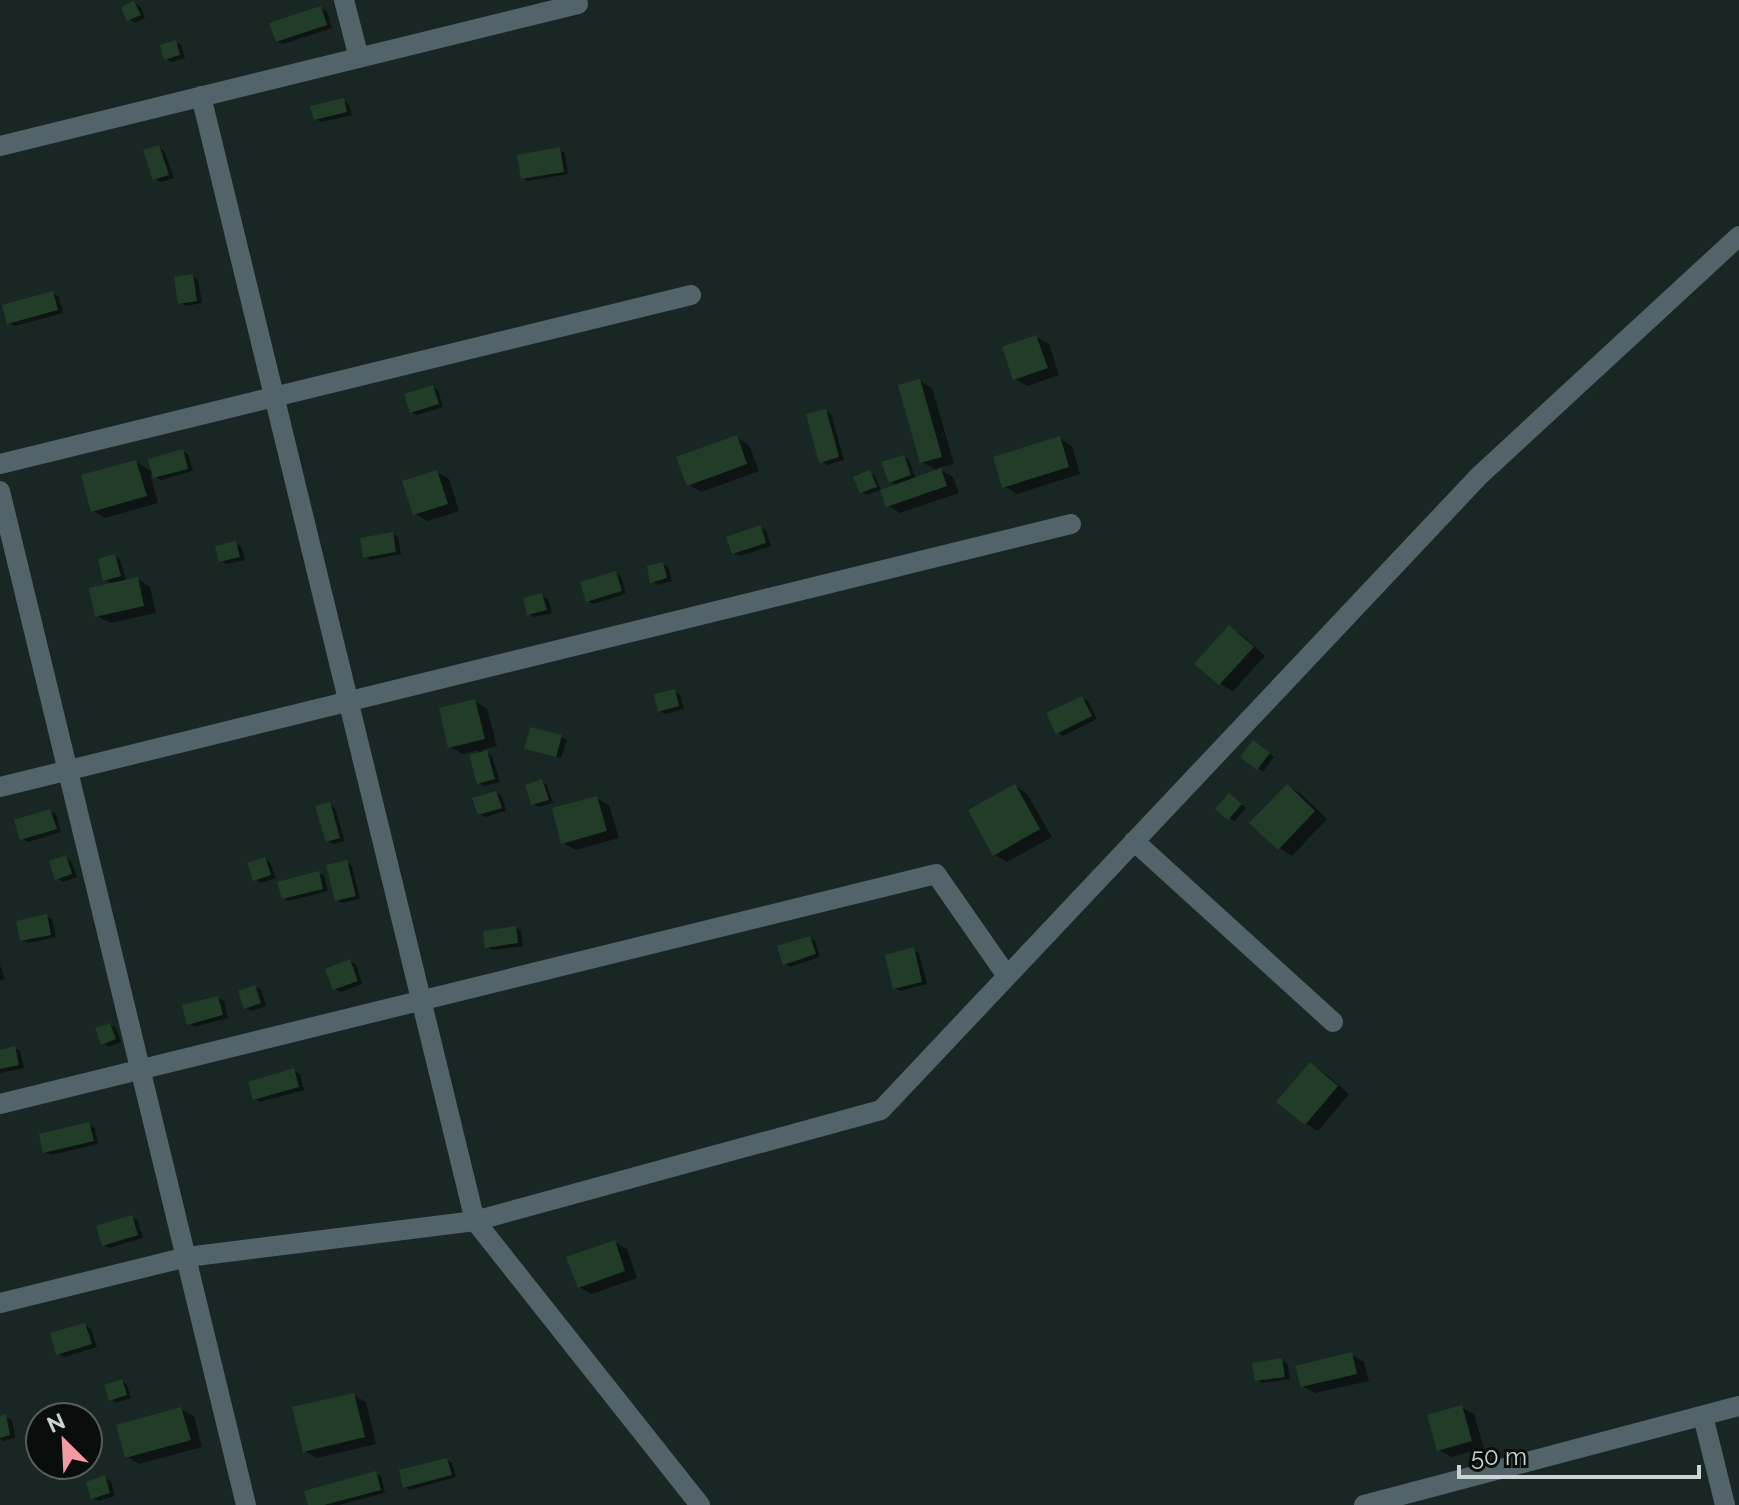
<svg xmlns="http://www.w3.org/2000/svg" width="1739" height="1505" viewBox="0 0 1739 1505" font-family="Raleway,sans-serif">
<rect width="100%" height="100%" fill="#192724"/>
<path fill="#0007" d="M134 3 140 6 145 18 135 23 129 19Z
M321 8 327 12 332 28 283 44 277 41Z
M175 42 181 45 185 58 172 62 166 59Z
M343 100 349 104 352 115 321 122 316 119Z
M158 147 164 151 174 178 161 182 155 179Z
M559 149 565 153 568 174 528 181 523 178Z
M192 276 198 279 202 303 186 306 180 303Z
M53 293 59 297 63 313 15 326 9 323Z
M1036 337 1049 344 1059 375 1028 386 1015 379Z
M920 381 932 388 954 464 937 468 953 477 959 493 900 513 888 505 897 486 891 482 904 457 909 460 916 479 938 471 922 462Z
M433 387 438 390 443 407 417 415 411 412Z
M825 411 831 414 844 460 827 465 821 461Z
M736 437 749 445 759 471 701 492 688 484Z
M1059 438 1072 446 1080 474 1017 494 1004 486Z
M182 451 188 454 193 471 161 480 150 474 158 503 105 518 93 511 136 462 153 472Z
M436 472 449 479 459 511 428 521 415 514Z
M870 473 875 476 881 490 867 495 862 492Z
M761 527 766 531 771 546 740 556 734 553Z
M393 534 398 537 401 554 370 560 365 556Z
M235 543 241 546 245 560 227 564 221 561Z
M115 556 120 560 127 582 138 579 150 587 156 613 110 623 97 616 114 585 105 579Z
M663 564 668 567 672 581 658 585 652 581Z
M615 573 621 576 626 594 593 604 588 601Z
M542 596 548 599 552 613 534 617 529 614Z
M1229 628 1242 635 1265 656 1233 691 1220 684 1197 664Z
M674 691 680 695 684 709 665 714 660 711Z
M1082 698 1088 701 1097 719 1063 736 1057 732Z
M475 701 487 709 497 746 482 750 492 756 500 782 485 786 479 783V750L463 754 450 747Z
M561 737 567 740 561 758 532 751Z
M1259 746 1274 757 1263 772 1258 768Z
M541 781 547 785 553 803 539 807 533 804Z
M1015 786 1027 794 1052 837 1007 862 995 855Z
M1287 786 1300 793 1327 819 1292 856 1279 848Z
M496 793 502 796 506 811 485 817 479 814Z
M596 798 609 805 619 838 576 850 563 843Z
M1235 798 1246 808 1235 821 1229 818Z
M329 805 335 808 345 841 333 844 327 841Z
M50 811 56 814 61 832 28 842 22 838Z
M66 857 71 861 77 877 63 882 57 878Z
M264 859 270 862 276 878 261 883 255 879Z
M346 862 352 866 360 899 342 903 337 900Z
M318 873 324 876 328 891 289 901 284 898Z
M46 916 52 919 56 937 28 943 22 940Z
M516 928 521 931 523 946 493 950 487 947Z
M810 938 815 941 820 957 790 967 785 963Z
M913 950 919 953 927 984 900 991 895 988Z
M350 961 356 965 362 984 341 992 335 989Z
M0 965 5 979 0 981Z
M255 987 261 990 266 1006 252 1011 246 1008Z
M218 998 224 1001 228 1018 194 1027 189 1023Z
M110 1025 116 1028 121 1042 109 1047 103 1043Z
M15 1048 20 1051 24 1068 0 1073V1052Z
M1310 1065 1323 1072 1349 1094 1318 1131 1306 1124Z
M294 1071 300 1074 304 1090 260 1102 255 1099Z
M89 1125 95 1128 98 1144 51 1155 45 1152Z
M132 1217 138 1221 143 1238 109 1248 104 1245Z
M615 1242 627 1249 637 1278 592 1294 579 1287Z
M85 1325 91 1329 97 1347 64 1357 58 1353Z
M1351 1354 1364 1362 1369 1381 1315 1393 1302 1386Z
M1281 1360 1287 1363 1290 1379 1263 1383 1257 1380Z
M122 1381 127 1385 131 1398 116 1403 111 1399Z
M353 1395 366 1402 376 1444 317 1458 305 1451Z
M1461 1407 1474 1414 1484 1448 1452 1457 1439 1450Z
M181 1409 194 1416 202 1447 139 1464 127 1457Z
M6 1417 12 1420 15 1438 3 1441 0 1439V1418Z
M447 1460 452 1463 456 1477 410 1490 405 1487Z
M375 1473 381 1476 385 1493 339 1505H310Z
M105 1478 111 1481 115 1496 99 1501 93 1498Z"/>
<path fill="#223d27" d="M134 1 141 15 127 21 121 7Z
M321 6 327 25 276 42 269 23Z
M176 40 180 55 164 60 160 45Z
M344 98 347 112 314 120 310 106Z
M159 145 169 175 153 180 143 150Z
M560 147 564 172 521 179 517 155Z
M193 274 197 301 178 304 174 277Z
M53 291 58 310 7 324 2 305Z
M1036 335 1048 368 1013 380 1002 347Z
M920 379 942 457 920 463 898 385Z
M433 385 439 404 410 413 404 394Z
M826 409 839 457 819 463 806 414Z
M737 435 747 464 687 486 676 457Z
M1060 436 1069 467 1002 488 993 457Z
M183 449 188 469 153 478 148 459Z
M904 455 911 475 889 483 881 462Z
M136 460 147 496 91 512 81 475Z
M941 468 947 486 886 507 880 490Z
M437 470 448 504 413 515 402 481Z
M870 470 877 487 860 493 853 477Z
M761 525 766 543 732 554 726 537Z
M393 532 396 552 363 558 360 538Z
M236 541 240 557 219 562 215 546Z
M115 554 121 576 103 581 98 559Z
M663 562 667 578 650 583 647 566Z
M616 571 622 591 586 602 580 582Z
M138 577 144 606 95 617 89 588Z
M542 593 547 610 527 615 523 598Z
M1229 625 1254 647 1219 685 1194 664Z
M675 689 679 706 658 712 654 694Z
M1082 696 1092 716 1056 734 1046 713Z
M475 699 485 739 448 748 439 708Z
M530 727 562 735 556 757 524 749Z
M1253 740 1270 753 1257 770 1240 757Z
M487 750 495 779 477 784 469 755Z
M542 779 549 800 531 805 525 785Z
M1015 784 1040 829 993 856 968 810Z
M1287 784 1315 811 1278 850 1249 823Z
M496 791 502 808 478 815 472 798Z
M1229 793 1242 804 1228 820 1215 809Z
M597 796 607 831 561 844 552 808Z
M330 802 340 838 326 842 315 806Z
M50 809 57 829 20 840 14 820Z
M66 855 72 874 55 880 49 861Z
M265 857 271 875 253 881 247 863Z
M347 860 356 896 335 901 326 865Z
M319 871 323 889 282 899 277 882Z
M47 914 51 935 20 941 16 921Z
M516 926 518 943 485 948 483 931Z
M810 936 816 954 783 965 777 946Z
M914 947 922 982 893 989 885 955Z
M350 959 358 981 333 990 325 969Z
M255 985 261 1003 244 1009 238 991Z
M218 996 223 1015 187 1025 182 1005Z
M110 1023 116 1039 101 1045 95 1028Z
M15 1046 19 1065 0 1069V1050Z
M1310 1062 1338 1086 1305 1125 1276 1102Z
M294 1068 299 1087 253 1100 248 1082Z
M89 1122 94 1141 43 1153 39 1134Z
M132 1215 138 1235 102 1246 96 1226Z
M615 1240 625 1271 578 1288 566 1257Z
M85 1323 92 1344 56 1355 50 1333Z
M1352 1352 1357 1374 1301 1387 1295 1366Z
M1282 1358 1285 1377 1255 1381 1252 1363Z
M122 1379 127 1395 109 1401 104 1385Z
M354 1393 365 1437 303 1452 292 1407Z
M1462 1405 1472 1441 1437 1451 1427 1415Z
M181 1407 191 1440 125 1458 116 1425Z
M6 1414 10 1435 0 1438V1416Z
M447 1458 452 1475 403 1488 399 1470Z
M376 1471 381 1490 324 1505H308L304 1491Z
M105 1475 110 1493 91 1499 86 1482Z"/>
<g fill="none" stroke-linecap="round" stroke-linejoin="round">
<path stroke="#526469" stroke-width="20" d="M344 0 359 58
M201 96 475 1221 700 1505
M0 146 578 4
M0 464 691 295
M0 491 246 1505
M0 787 1071 524
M1134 841 1333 1022
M0 1104 936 874 1007 976
M0 1303 187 1257 475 1221 881 1110 1479 476 1739 236
M1703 1416 1725 1505
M1364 1505 1739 1406"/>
</g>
<g transform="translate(64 1441) rotate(336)"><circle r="38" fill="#090e0d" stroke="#575d5c" stroke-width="2"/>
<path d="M0-6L14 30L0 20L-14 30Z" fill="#f49aa5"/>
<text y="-12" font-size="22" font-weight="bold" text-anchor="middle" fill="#cbd4d2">N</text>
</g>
<path d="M1459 1465v12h240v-12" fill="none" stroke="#cbd4d2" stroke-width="4"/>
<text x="1471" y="1465" font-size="24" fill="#cbd4d2" stroke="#090e0d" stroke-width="6" paint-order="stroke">50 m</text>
</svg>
